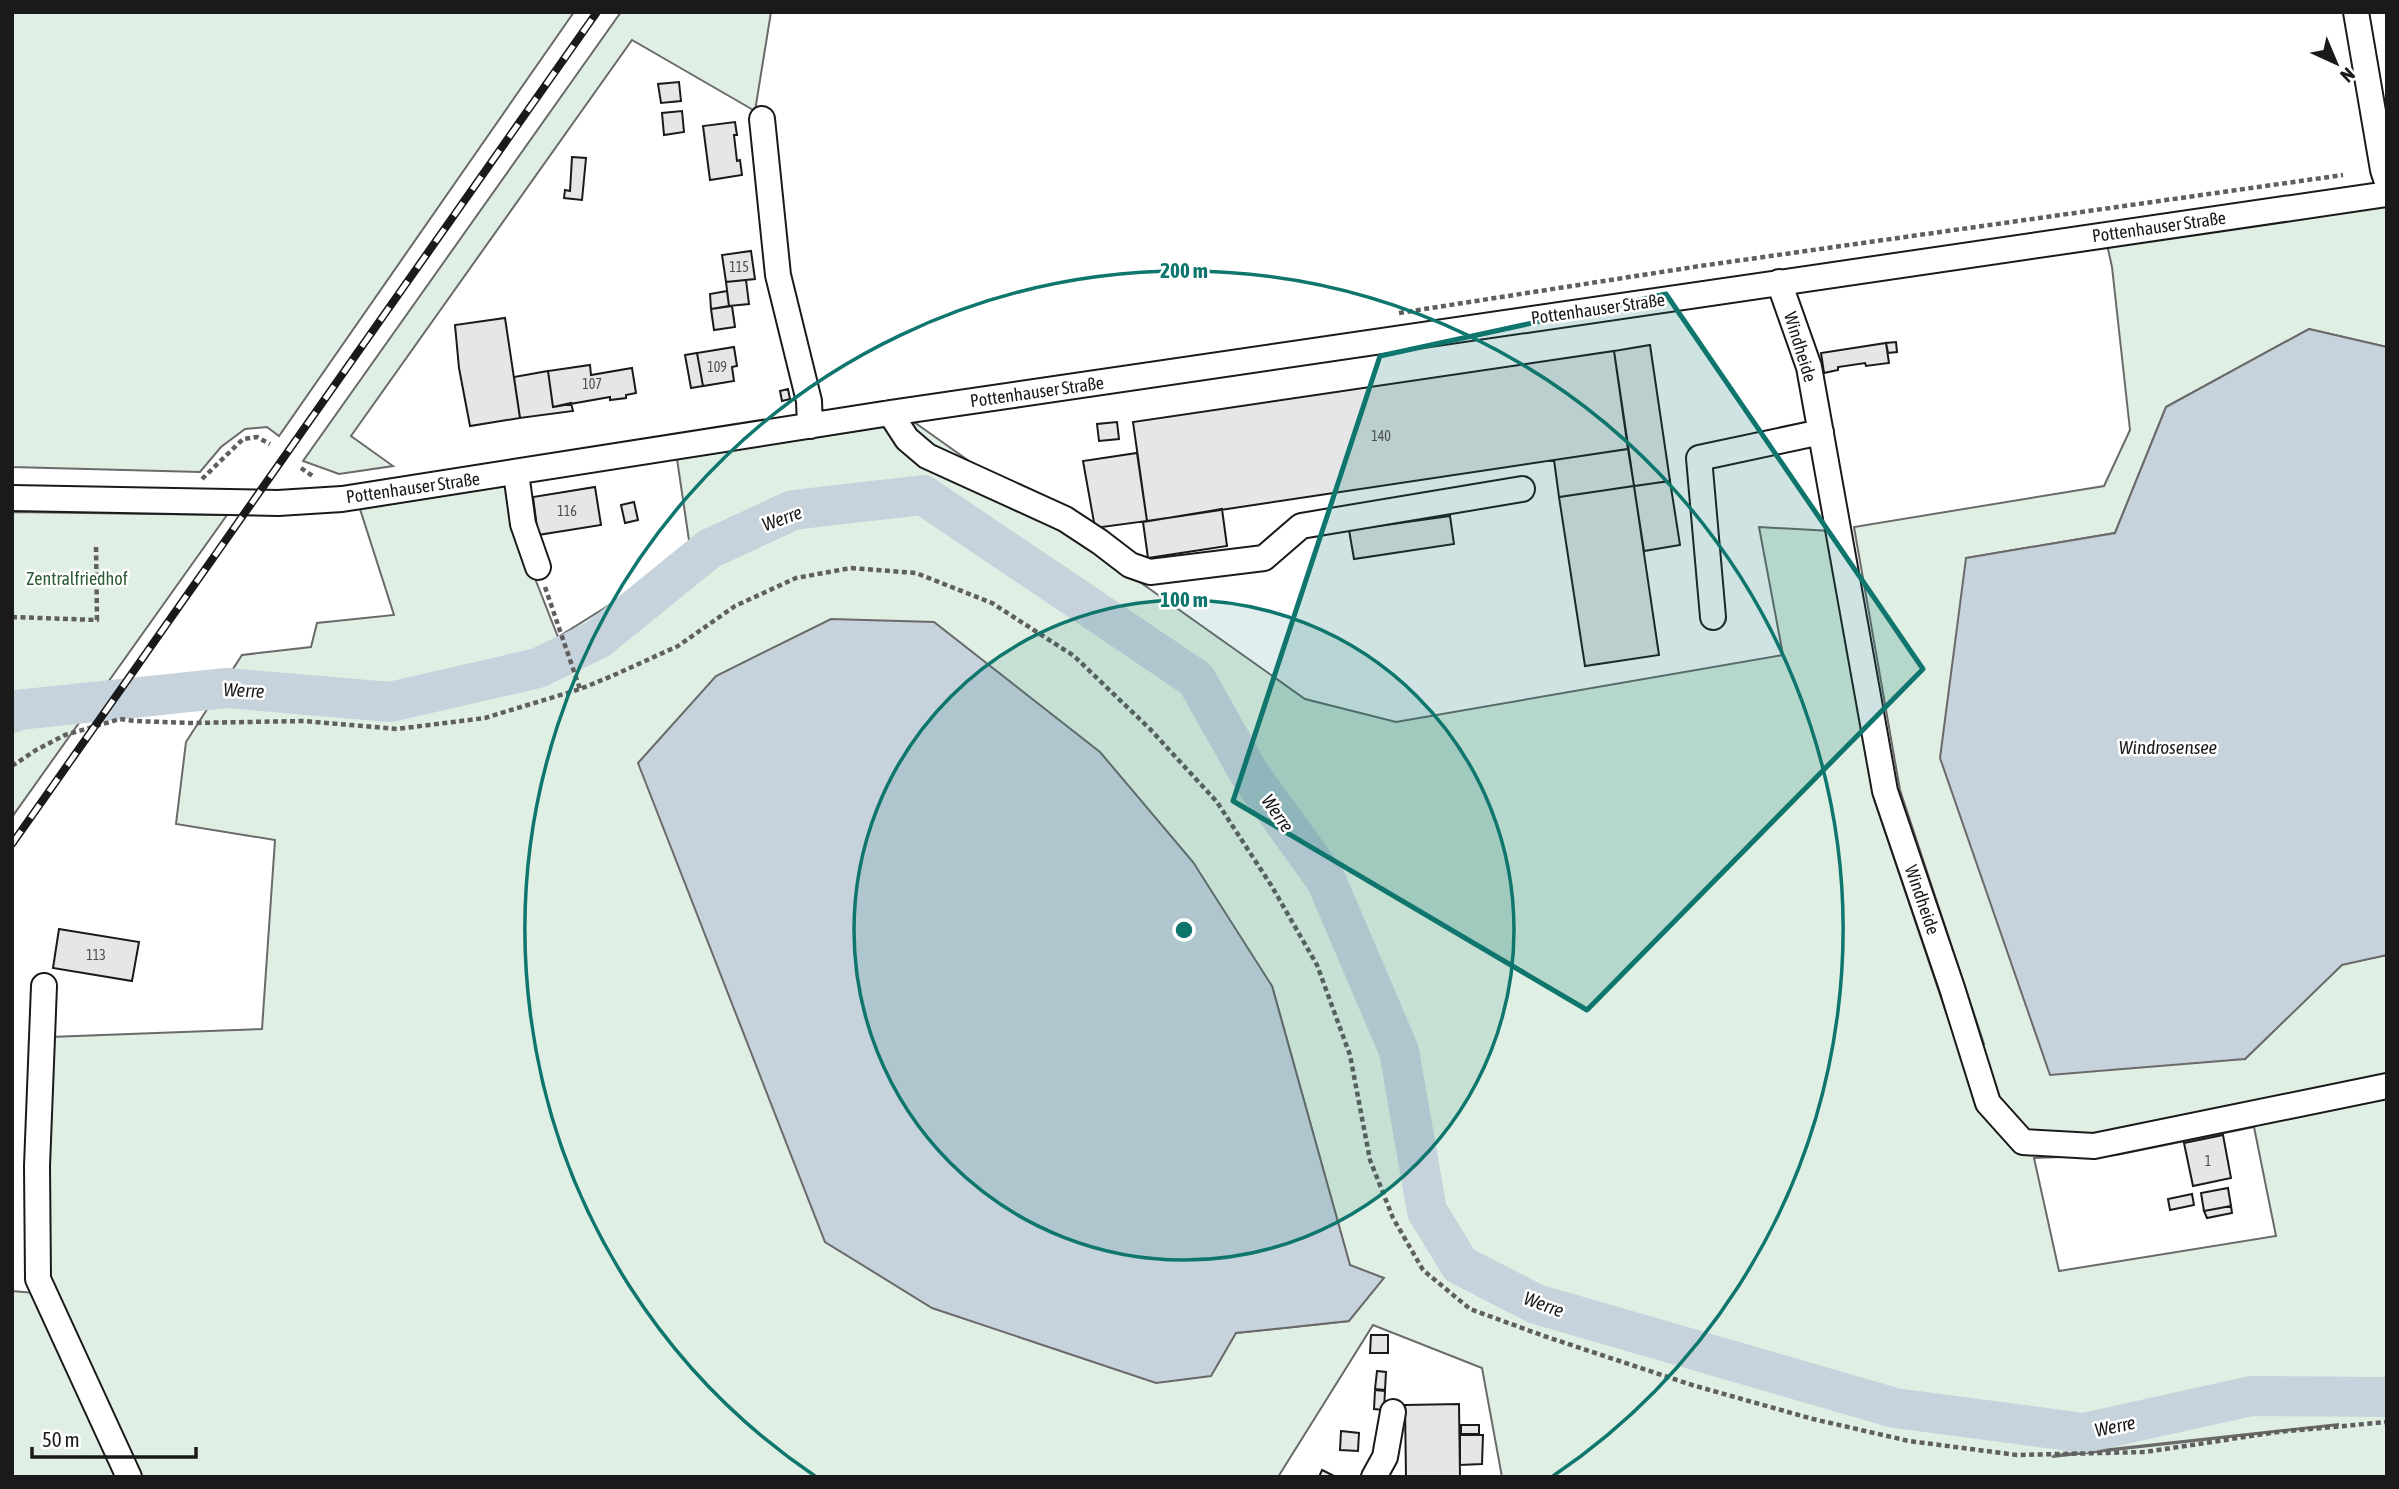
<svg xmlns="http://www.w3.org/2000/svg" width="2399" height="1489" viewBox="0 0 2399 1489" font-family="'Asap Condensed',sans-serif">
<rect width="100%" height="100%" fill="#fff"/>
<path fill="#e0efe3" stroke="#6a6a6a" stroke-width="2" fill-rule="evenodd" d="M12 12H574L279 436 267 427 245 429 221 447 200 472 12 467Z
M621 12H771L755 111 632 40 351 436 393 466 339 474 303 461Z
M2387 202V347L2309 329 2166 407 2115 533 1966 558 2245 1059 2342 964 2387 955V1477H1502L1482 1368 1373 1325 1278 1477H12V1291L35 1293 50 1037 262 1029 275 840 176 824 186 742 242 655 311 647 317 623 394 615 360 509 505 486 525 553 558 637 691 554 677 459 914 422 1305 699 1396 722 1783 655 1759 527 1831 531 1874 799 1961 1057 1984 1044 1900 790 1854 527 2104 486 2130 430 2112 267 2106 240ZM1272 986 1350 1266 1349 1321 1236 1333ZM2254 1127 2276 1236 2059 1271 2034 1158 2116 1155ZM2338 1424V1425L2052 1457 2056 1455Z
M12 512 227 515 12 817Z"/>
<path fill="#c6d2dc" stroke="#6a6a6a" stroke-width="2" d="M2309 329 2387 347V955L2342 965 2245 1059 2050 1075 1940 758 1966 558 2115 533 2166 407Z
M831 619 934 622 1100 752 1193 862 1272 986 1350 1265 1384 1278 1349 1321 1236 1333 1211 1376 1156 1383 932 1308 825 1242 638 763 716 676Z"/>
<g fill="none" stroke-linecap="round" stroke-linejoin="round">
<path stroke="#c6d2dc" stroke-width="40" d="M12 713 17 710 227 688 390 702 538 668 598 639 709 549 793 510 923 495 1196 679 1249 773 1326 880 1399 1051 1427 1211 1460 1265 1536 1304 1895 1408 2084 1433 2251 1396 2387 1397"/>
</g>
<path fill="#e6e6e6" stroke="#1a1a1a" stroke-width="2" d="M679 82 681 101 661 103 658 84Z
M682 111 684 132 664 135 662 113Z
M735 122 737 135H734L737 161 740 160 742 175 710 180 703 126Z
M572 157 586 158 582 200 564 198 565 190 570 191Z
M751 251 755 279 726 282 722 255Z
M746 280 749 304 729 306 726 282Z
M727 291 729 306 711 309 710 294Z
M732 306 735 327 714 330 711 309Z
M505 318 520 418 470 426 459 368 455 325Z
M1896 342 1897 352 1888 353 1886 343Z
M1886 343 1889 363 1866 366 1865 363 1838 367V370L1824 373 1821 353Z
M1650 345 1670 481 1634 486 1614 351Z
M734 347 737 366 732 367 734 381 703 386 697 353Z
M1614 351 1628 449 1147 521 1133 422Z
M697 353 703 386 691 388 685 355Z
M590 365 591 375 632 368 636 393 626 395V398L610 400V397L553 407 548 371Z
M548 371 553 407 571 403 573 411 520 418 514 377Z
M788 389 790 399 782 401 780 391Z
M1117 422 1119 439 1099 441 1097 424Z
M1628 449 1634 486 1559 497 1554 460Z
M1137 453 1147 521 1095 528 1083 461Z
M1670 481 1680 545 1644 551 1634 486Z
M1634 486 1659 655 1585 666 1559 497Z
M595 487 601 525 538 535 533 497Z
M634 502 638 520 625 523 621 505Z
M1222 509 1227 546 1148 558 1143 522Z
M1450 516 1454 544 1354 559 1349 530Z
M59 929 139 942 132 981 53 968Z
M2223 1135 2231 1178 2193 1186 2184 1143Z
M2228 1188 2231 1206 2204 1211 2201 1193Z
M2192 1194 2194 1205 2170 1210 2168 1199Z
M2231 1206 2232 1213 2207 1218 2204 1211Z
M1371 1335H1388V1353H1370Z
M1377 1371 1386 1372 1385 1390 1375 1389Z
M1375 1390 1385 1391 1384 1410 1374 1409Z
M1459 1404 1460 1477H1406L1405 1405Z
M1461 1425H1479V1434H1461Z
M1341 1431 1359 1433 1358 1451 1340 1450Z
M1460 1435H1483L1482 1464 1460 1465Z
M1322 1470 1336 1477H1319Z"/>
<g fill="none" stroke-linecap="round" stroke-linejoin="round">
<defs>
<path id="minor" d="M2356 12 2383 170 2387 182
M762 119 778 275 809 401 810 426
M1779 282 1809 367 1885 791 1952 988 1988 1103 2023 1142 2094 1146 2387 1086
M890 413 907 439 927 456 1065 519 1100 542 1130 565 1150 572 1264 558 1301 526 1522 489
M516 473 523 524 538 567
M12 498 278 503 342 499 890 413 2387 194
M1713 617 1699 458 1821 432
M44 986 37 1166 38 1279 129 1477
M1374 1477 1385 1457 1393 1412"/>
</defs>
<use href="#minor" stroke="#1a1a1a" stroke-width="28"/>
<path stroke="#5f5f5f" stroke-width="4.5" stroke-dasharray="5 3.5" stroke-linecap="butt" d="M1399 313 1700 266 2343 175
M301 468 314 477
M202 479 243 439 257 437 270 444
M545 587 580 689
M12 617 97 620 96 546
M12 766 36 750 65 735 120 719 135 721 191 723 304 721 397 729 485 718 580 689 612 676 678 646 735 606 796 578 851 568 916 573 992 603 1074 656 1150 729 1217 802 1271 885 1317 965 1350 1055 1370 1160 1393 1218 1423 1270 1470 1309 1544 1336 1692 1385 1813 1419 1909 1441 2017 1455 2145 1452 2278 1432 2387 1422"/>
<use href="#minor" stroke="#fff" stroke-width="24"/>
<defs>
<path id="rail" d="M12 844 597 12"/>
</defs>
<use href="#rail" stroke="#1a1a1a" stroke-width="8"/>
<use href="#rail" stroke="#fff" stroke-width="5" stroke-dasharray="16" stroke-linecap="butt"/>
</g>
<path fill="#0f766e" fill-opacity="0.2" stroke="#0f766e" stroke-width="5" stroke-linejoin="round" d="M1666 294 1923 669 1587 1010 1233 801 1380 356Z"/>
<circle cx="1184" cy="930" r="330" fill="#0f766e" fill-opacity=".12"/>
<g fill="none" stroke="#0f766e" stroke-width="3.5">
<circle cx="1184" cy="930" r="330"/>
<path d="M815 1476A659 659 0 1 1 1553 1476"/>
</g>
<g text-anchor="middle" stroke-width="5" stroke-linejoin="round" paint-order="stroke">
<g font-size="14" fill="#4d4d4d">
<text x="739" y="272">115</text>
<text x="717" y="372">109</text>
<text x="592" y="389">107</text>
<text x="1381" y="441">140</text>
<text x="567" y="516">116</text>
<text x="96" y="960">113</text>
<text x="2208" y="1166">1</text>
</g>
<g font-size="18" fill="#1a1a1a" stroke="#fff">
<text transform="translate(2159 227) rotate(-8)" y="6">Pottenhauser Straße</text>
<text transform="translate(1598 309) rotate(-8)" y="6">Pottenhauser Straße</text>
<text transform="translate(1800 347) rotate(73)" y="6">Windheide</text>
<text transform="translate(1037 392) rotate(-8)" y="6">Pottenhauser Straße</text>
<text transform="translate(413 488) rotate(-8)" y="6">Pottenhauser Straße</text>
<text transform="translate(1922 900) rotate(71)" y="6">Windheide</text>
</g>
<g font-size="18" fill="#2b5a34" stroke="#fff">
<text x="77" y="585">Zentralfriedhof</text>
</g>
<g font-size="19" font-style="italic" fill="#1a1a1a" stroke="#fff">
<text transform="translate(782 518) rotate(-20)" y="7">Werre</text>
<text transform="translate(244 690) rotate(3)" y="7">Werre</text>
<text x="2168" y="754">Windrosensee</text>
<text transform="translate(1278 813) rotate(55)" y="7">Werre</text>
<text transform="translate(1544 1304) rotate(20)" y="7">Werre</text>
<text transform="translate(2115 1426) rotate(-12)" y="7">Werre</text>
</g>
</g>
<circle cx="1184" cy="930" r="10" fill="#0f766e" stroke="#fff" stroke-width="3.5"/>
<g font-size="21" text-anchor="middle" font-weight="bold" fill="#0f766e" stroke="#fff" stroke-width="5" stroke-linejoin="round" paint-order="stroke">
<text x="1184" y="278">200 m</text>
<text x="1184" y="607">100 m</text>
</g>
<rect width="2399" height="1489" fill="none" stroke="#1a1a1a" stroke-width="28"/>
<g transform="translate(2336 63) rotate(136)" stroke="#ffffff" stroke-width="5" paint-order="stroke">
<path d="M0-5L12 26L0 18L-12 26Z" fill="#1a1a1a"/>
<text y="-10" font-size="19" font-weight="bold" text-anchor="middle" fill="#1a1a1a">N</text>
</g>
<path d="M32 1447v10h164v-10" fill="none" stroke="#1a1a1a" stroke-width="3.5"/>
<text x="42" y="1447" font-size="21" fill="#1a1a1a" stroke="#ffffff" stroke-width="5" paint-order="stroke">50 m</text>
</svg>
